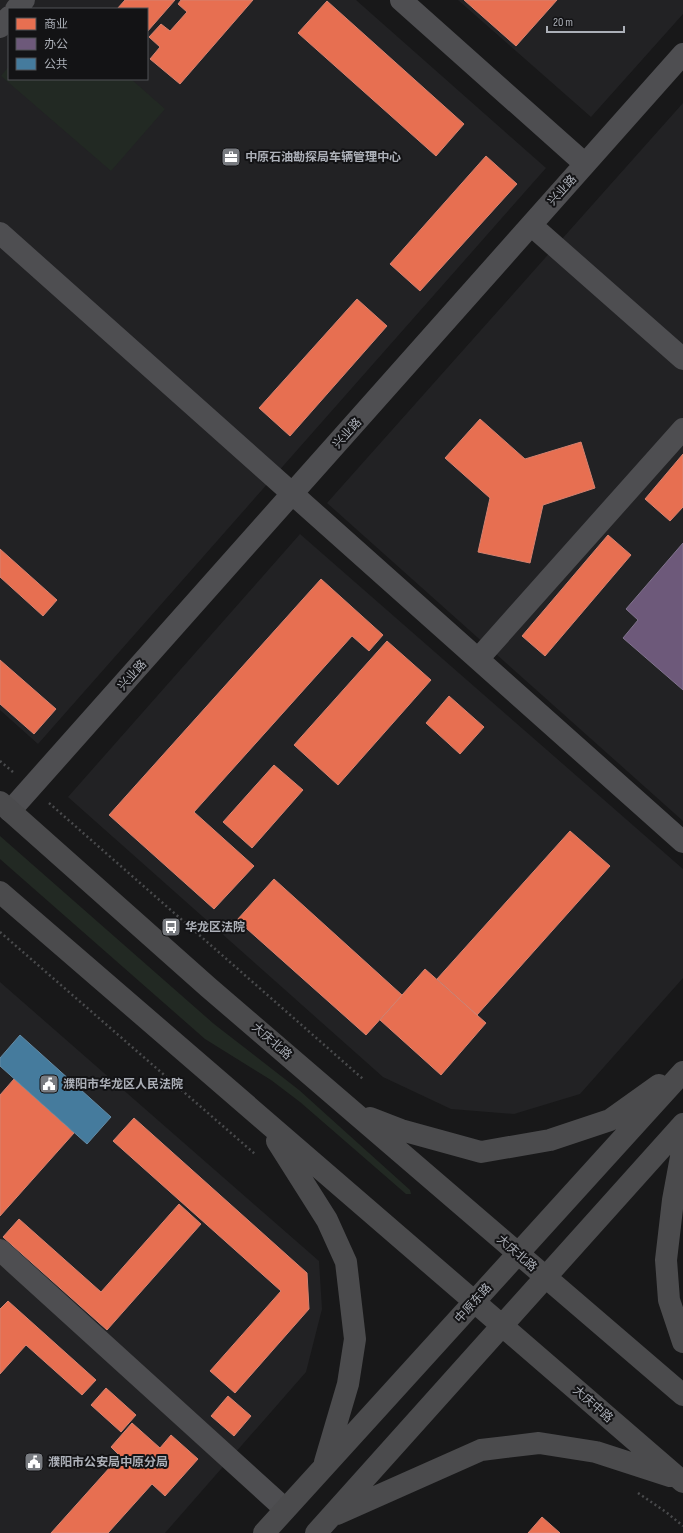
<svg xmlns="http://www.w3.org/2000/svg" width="683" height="1533" viewBox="0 0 683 1533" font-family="'Sofia Sans Condensed','Noto Sans SC',sans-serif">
<rect width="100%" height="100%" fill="#181819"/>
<path fill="#222224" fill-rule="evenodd" d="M0 0H356L546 168 38 744 0 710ZM9 9H147V79H9Z
M458 0H683V14L591 117Z
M683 103V821L327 503Z
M300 534 683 869V978L580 1094 514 1114 451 1109 383 1077 68 797Z
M0 982 319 1261 322 1309 306 1372 165 1533H0Z"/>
<path fill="#222923" d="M9 66V79H131L165 109 111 171 1 76Z
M0 836 214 1024 299 1090 410 1190 411 1194H406L300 1102 271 1080 205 1039 0 859Z"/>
<path fill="#e76f51" stroke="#d58270" d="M125 0H175L147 32V9H117Z
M181 0H253L180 84 150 59 160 47 149 37 161 24 170 31 187 12 178 4Z
M464 0H557L516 46Z
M327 1 464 124 436 156 298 33Z
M486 156 517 184 420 291 390 264Z
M357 299 387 326 290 436 259 408Z
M480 419 525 459 581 442 595 488 543 505 530 563 478 552 490 498 445 458Z
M683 454V507L670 521 645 499Z
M608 535 631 555 545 656 522 636Z
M0 549 57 600 43 616 0 577Z
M321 579 383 635 369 651 352 636 194 812 254 866 214 909 109 815Z
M387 641 431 680 338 785 294 745Z
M0 660 56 709 34 734 0 704Z
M449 696 484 727 460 754 426 723Z
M274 765 303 790 252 848 223 822Z
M570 831 610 866 477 1015 437 979Z
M274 879 402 995 366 1035 237 920Z
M425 969 486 1023 441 1075 380 1020Z
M14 1079 74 1133 0 1216V1095Z
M134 1118 307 1273 309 1309 235 1393 210 1371 281 1291 113 1141Z
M179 1204 201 1224 107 1330 3 1237 19 1219 101 1292Z
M8 1301 96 1380 82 1395 26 1345 0 1374V1309Z
M106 1388 136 1415 121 1432 91 1405Z
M228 1396 251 1416 234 1436 211 1416Z
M132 1423 160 1448 171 1435 198 1459 165 1496 152 1484 108 1533H51L120 1456 111 1447Z
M542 1517 560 1533H528Z"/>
<path fill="#6d597a" stroke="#80738d" d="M683 543V690L623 638 638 620 626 609Z"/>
<path fill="#457b9d" stroke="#648ba5" d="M20 1035 111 1117 87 1144 0 1066V1058Z"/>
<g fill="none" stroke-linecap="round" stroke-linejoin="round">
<path stroke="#494a4c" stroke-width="2.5" stroke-dasharray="2 3" stroke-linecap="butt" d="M0 761 13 772
M49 803 363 1079
M0 932 255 1154
M638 1493 666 1512 683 1526"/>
<path stroke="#4e4e51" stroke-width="22" d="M401 0 585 164
M16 9 24 0
M0 27 9 17
M531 225 683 359
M0 233 683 842
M478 659 683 429
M10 811 683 54
M0 1250 285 1509"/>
<path stroke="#4b4b4d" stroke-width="22" d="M0 802 208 987 683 1395
M0 892 683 1482
M370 1118 401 1130 481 1152 550 1140 610 1120 659 1085
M277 1141 327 1220 346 1262 355 1339 348 1384 325 1462
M683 1146 673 1200 666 1260 669 1300 683 1342
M337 1514 481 1450 539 1443 596 1452 670 1476
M264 1533 683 1072
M316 1533 683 1124"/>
</g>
<defs>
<symbol id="office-square" viewBox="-11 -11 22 22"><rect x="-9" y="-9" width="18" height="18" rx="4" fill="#787b80" stroke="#131315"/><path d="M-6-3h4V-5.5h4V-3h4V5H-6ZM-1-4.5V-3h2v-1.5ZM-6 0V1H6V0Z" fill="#fff"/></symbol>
<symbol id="bus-square" viewBox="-11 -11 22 22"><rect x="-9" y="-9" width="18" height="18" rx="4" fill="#787b80" stroke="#131315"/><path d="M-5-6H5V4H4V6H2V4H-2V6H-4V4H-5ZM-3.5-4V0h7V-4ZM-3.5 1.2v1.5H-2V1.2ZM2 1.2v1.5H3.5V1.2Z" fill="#fff"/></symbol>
<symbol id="civic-square" viewBox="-11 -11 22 22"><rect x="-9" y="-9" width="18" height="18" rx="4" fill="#787b80" stroke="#131315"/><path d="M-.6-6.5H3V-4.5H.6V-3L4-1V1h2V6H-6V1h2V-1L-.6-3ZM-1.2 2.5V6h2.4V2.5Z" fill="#fff"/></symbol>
</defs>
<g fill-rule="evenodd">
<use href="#office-square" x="220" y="146" width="22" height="22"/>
<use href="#bus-square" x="160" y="916" width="22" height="22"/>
<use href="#civic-square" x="38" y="1073" width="22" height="22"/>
<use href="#civic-square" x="23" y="1451" width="22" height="22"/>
</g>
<g text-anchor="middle" stroke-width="4" stroke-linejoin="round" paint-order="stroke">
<g font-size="12" font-weight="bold" fill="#acb0b8" stroke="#131315" text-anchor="start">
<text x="245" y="161">中原石油勘探局车辆管理中心</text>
<text x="185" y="931">华龙区法院</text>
<text x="63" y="1088">濮阳市华龙区人民法院</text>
<text x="48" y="1466">濮阳市公安局中原分局</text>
</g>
<g font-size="12" fill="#acb0b8" stroke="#131315">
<text transform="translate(562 190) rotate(-48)" y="4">兴业路</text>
<text transform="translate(347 433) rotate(-48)" y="4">兴业路</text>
<text transform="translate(132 675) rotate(-48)" y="4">兴业路</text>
<text transform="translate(272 1041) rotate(41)" y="4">大庆北路</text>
<text transform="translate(517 1253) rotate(41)" y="4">大庆北路</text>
<text transform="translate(473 1303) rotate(-48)" y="4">中原东路</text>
<text transform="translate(593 1404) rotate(41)" y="4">大庆中路</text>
</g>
</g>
<rect x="8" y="8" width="140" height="72" fill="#131315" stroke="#505256"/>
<rect x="16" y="18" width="20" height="12" fill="#e76f51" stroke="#505256"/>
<text x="44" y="28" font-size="12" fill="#acb0b8">商业</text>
<rect x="16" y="38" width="20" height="12" fill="#6d597a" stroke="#505256"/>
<text x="44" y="48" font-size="12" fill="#acb0b8">办公</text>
<rect x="16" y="58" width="20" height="12" fill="#457b9d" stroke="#505256"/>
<text x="44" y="68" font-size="12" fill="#acb0b8">公共</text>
<path d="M547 26v6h77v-6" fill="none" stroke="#acb0b8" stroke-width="2"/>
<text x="553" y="26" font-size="12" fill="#acb0b8" stroke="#131315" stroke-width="3" paint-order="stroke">20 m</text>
</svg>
